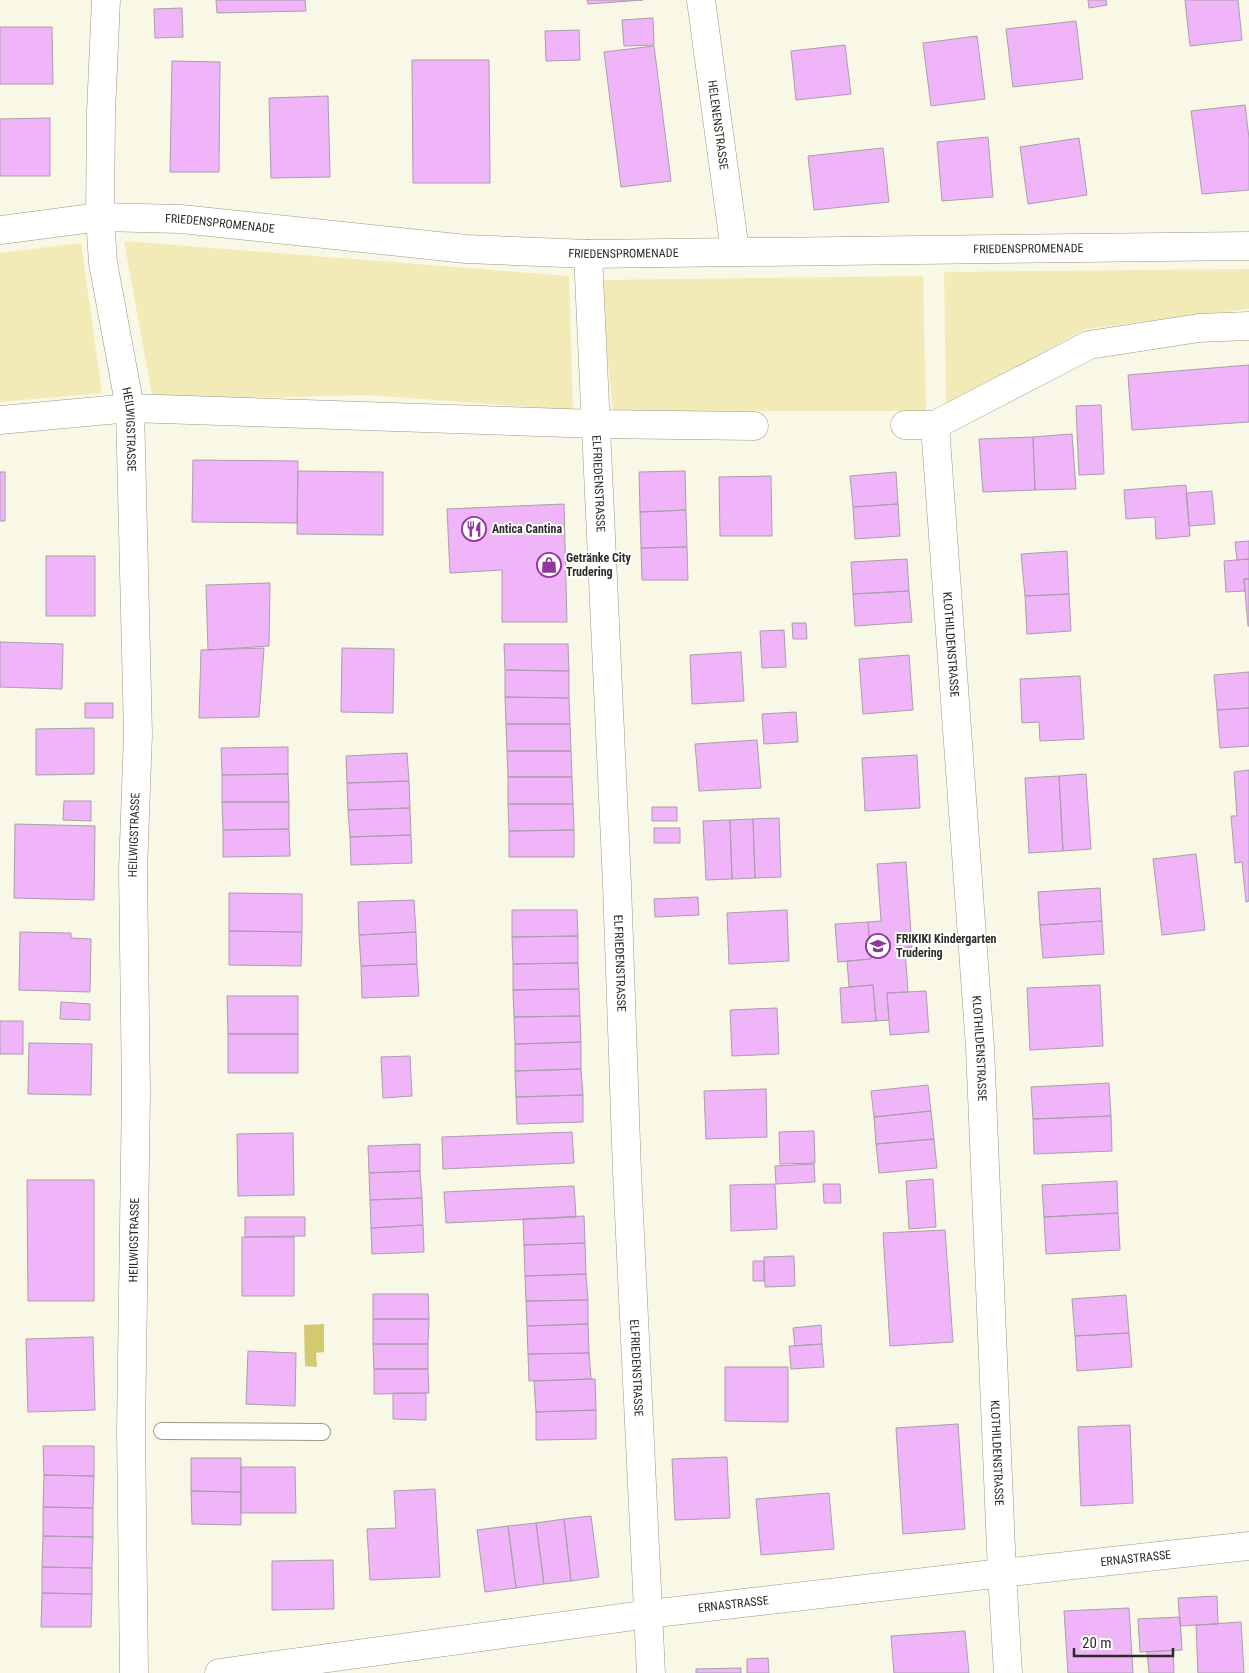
<svg xmlns="http://www.w3.org/2000/svg" width="1249" height="1673" viewBox="0 0 1249 1673" font-family="'Roboto Condensed',sans-serif">
<rect width="100%" height="100%" fill="#f9f7e6"/>
<path fill="#f2ebb7" d="M124 241 569 276 573 410 367 395 153 400Z
M81 243 102 393 0 402V253Z
M1249 269V309L1086 329 946 403 944 272Z
M923 276 926 411H613L599 280Z"/>
<path fill="#d5c970" d="M324 1324V1352L316 1353 317 1367 305 1366 304 1325Z"/>
<path fill="#f0b5f8" stroke="#aa9eab" d="M216 0H305L306 11 217 13Z
M587 0H643L588 4Z
M1088 0H1106L1107 5 1089 8Z
M1185 0H1238L1242 40 1190 46Z
M182 8 183 37 155 38 154 9Z
M653 18 654 45 624 46 622 20Z
M1076 21 1083 79 1013 87 1006 29Z
M0 27H52L53 84H0Z
M579 30 580 60 546 61 545 31Z
M977 36 985 99 931 106 923 43Z
M845 45 851 94 796 100 791 51Z
M654 46 671 181 621 187 604 52Z
M412 60H489L490 183H413Z
M172 61 220 62 219 172H170Z
M328 96 330 177 271 178 269 98Z
M1245 105 1249 138V190L1202 194 1191 111Z
M50 118V176H0V119Z
M988 137 993 197 942 201 937 142Z
M1079 138 1087 195 1028 204 1020 147Z
M883 148 889 202 814 210 808 156Z
M1249 365V422L1132 430 1128 375Z
M1101 405 1104 474 1079 475 1076 406Z
M1072 434 1076 489 1035 490 1033 437Z
M1033 437 1035 490 983 492 979 439Z
M193 460 298 461 297 523 192 522Z
M298 471 383 472V535L297 534Z
M685 471 686 510 640 512 639 472Z
M0 472H5V521H0Z
M896 472 898 504 853 507 850 476Z
M771 476 772 536H720L719 477Z
M1186 485 1190 536 1156 539 1155 517 1126 519 1124 490Z
M1212 491 1215 524 1189 526 1186 493Z
M564 504 567 622H502V570L450 573 447 509Z
M898 504 900 536 855 539 853 507Z
M686 510 687 547 641 548 640 512Z
M1249 541V559L1237 560 1235 542Z
M687 547 688 580H642L641 548Z
M1067 551 1069 594 1025 596 1021 554Z
M46 556H95V616H46Z
M907 559 909 591 853 594 851 562Z
M1249 559V579H1244L1245 591 1226 592 1224 561Z
M1244 579H1249V626H1248Z
M270 583 269 646 208 650 206 585Z
M909 591 912 622 855 626 853 594Z
M1069 594 1071 631 1027 634 1025 596Z
M792 623H806L807 639H793Z
M784 630 786 667 762 668 760 631Z
M0 642 63 644 62 689 0 687Z
M504 644H568L569 671 505 670Z
M264 648 259 717 199 718 201 650Z
M342 648 394 649 393 713 341 712Z
M741 652 744 701 692 704 690 655Z
M909 655 913 710 863 714 859 659Z
M505 670 569 671V698L505 697Z
M1249 672V708L1217 710 1214 675Z
M1080 676 1084 739 1040 741 1039 722 1022 723 1020 679Z
M505 697 569 698 570 724H506Z
M85 703H113V718H85Z
M1249 708V746L1220 748 1217 710Z
M796 712 798 742 764 744 762 714Z
M506 724H570L571 751H507Z
M94 728V774L36 775V729Z
M757 740 761 788 699 791 695 744Z
M288 747V774L222 775 221 748Z
M507 751H571L572 777H508Z
M407 753 409 781 347 783 346 756Z
M917 755 920 808 865 811 862 758Z
M1249 770V901L1246 902 1242 862 1235 863 1231 816H1237L1234 772Z
M288 774 289 802H222V775Z
M1086 774 1091 849 1063 851 1059 776Z
M1059 776 1063 851 1029 853 1025 778Z
M508 777H572L573 804H508Z
M409 781 410 808 348 810 347 783Z
M64 801H91V821L63 820Z
M222 802H289V829L223 830Z
M508 804H573L574 830 509 831Z
M652 807H677V821H652Z
M410 808 411 835 350 837 348 810Z
M779 818 781 877 755 878 753 819Z
M753 819 755 878 732 879 730 820Z
M730 820 732 879 706 880 703 821Z
M15 824 95 826 94 900 14 898Z
M654 828H680V843H654Z
M289 829 290 856 223 857V830Z
M574 830V857H509V831Z
M411 835 412 863 351 865 350 837Z
M1196 854 1205 930 1162 935 1153 859Z
M906 862 912 947 905 948 908 992 887 993 889 1020 876 1021 873 985 849 987 847 961 871 959 868 922 881 921 877 864Z
M1100 888 1102 921 1040 925 1038 892Z
M229 893 302 894V932L229 931Z
M698 897 699 915 655 917 654 899Z
M414 900 416 932 359 935 358 902Z
M512 910H577L578 936 512 937Z
M787 910 789 961 729 964 727 913Z
M1102 921 1104 954 1043 958 1040 925Z
M868 922 871 959 838 962 835 924Z
M229 931 302 932 301 966 229 965Z
M20 932 71 933V938L91 939 90 992 19 990Z
M416 932 417 964 361 966 359 935Z
M578 936V963L513 964 512 937Z
M578 963 579 989 513 990V964Z
M417 964 419 996 362 998 361 966Z
M873 985 876 1021 842 1023 840 988Z
M1100 985 1103 1046 1030 1050 1027 988Z
M579 989 580 1016 514 1017 513 990Z
M926 991 929 1032 890 1035 887 993Z
M227 996H298V1034H228Z
M61 1002 90 1004V1020L60 1019Z
M777 1008 779 1054 732 1056 730 1010Z
M580 1016 581 1042 515 1044 514 1017Z
M0 1021H23V1054H0Z
M228 1034H298V1073H228Z
M581 1042V1069L515 1071V1044Z
M29 1043 92 1044 91 1095 28 1094Z
M410 1056 412 1096 383 1098 381 1057Z
M581 1069 583 1095 516 1097 515 1071Z
M1109 1083 1111 1116 1033 1119 1031 1087Z
M928 1085 931 1111 874 1117 871 1091Z
M766 1089 767 1137 706 1139 704 1091Z
M583 1095V1122L517 1124 516 1097Z
M931 1111 934 1139 876 1144 874 1117Z
M1111 1116 1112 1151 1034 1154 1033 1119Z
M814 1131 815 1163 780 1164 779 1132Z
M572 1132 574 1163 443 1169 442 1137Z
M293 1133 294 1195 238 1196 237 1134Z
M934 1139 937 1168 879 1173 876 1144Z
M420 1144V1171L369 1173 368 1146Z
M814 1164 815 1182 776 1184 775 1166Z
M420 1171 422 1198 370 1200 369 1173Z
M933 1179 936 1227 909 1229 906 1181Z
M27 1180H94V1301H28Z
M1117 1181 1118 1213 1044 1217 1042 1185Z
M775 1184 777 1229 731 1231 730 1185Z
M823 1184H840L841 1203H824Z
M574 1186 576 1217 446 1223 444 1192Z
M422 1198 423 1225 371 1228 370 1200Z
M1118 1213 1120 1250 1046 1254 1044 1217Z
M584 1216 585 1243 524 1245 523 1219Z
M245 1217H305V1236L245 1237Z
M423 1225 424 1252 372 1254 371 1228Z
M945 1230 953 1342 890 1346 883 1233Z
M242 1237H294V1296H242Z
M585 1243 586 1274 525 1276 524 1245Z
M794 1256 795 1286 765 1287 764 1257Z
M753 1261H764V1281H753Z
M586 1274 588 1300 526 1301 525 1276Z
M373 1294H428L429 1319H373Z
M1126 1295 1129 1333 1075 1336 1072 1299Z
M588 1300V1324L527 1326 526 1301Z
M373 1319H429L428 1344H373Z
M588 1324 589 1353 528 1354 527 1326Z
M821 1325 822 1344 795 1346 793 1328Z
M1129 1333 1132 1367 1077 1371 1075 1336Z
M93 1337 95 1410 28 1412 26 1339Z
M373 1344H428V1369H374Z
M822 1344 824 1367 791 1369 789 1346Z
M248 1351 296 1353 295 1406 246 1404Z
M589 1353 591 1379 529 1381 528 1354Z
M725 1367H788V1422L725 1421Z
M374 1369H428L429 1393 374 1394Z
M591 1379H595L596 1410 536 1412 534 1381Z
M393 1393H426V1420L393 1419Z
M596 1410V1439L536 1440V1412Z
M958 1424 965 1529 903 1534 896 1428Z
M1130 1425 1133 1503 1081 1506 1078 1427Z
M43 1446H94V1476L44 1475Z
M727 1457 730 1518 675 1520 672 1459Z
M191 1458H241V1492L191 1491Z
M241 1467H295L296 1513H241Z
M44 1475 94 1476 93 1508 43 1507Z
M435 1489 440 1577 370 1580 367 1529 396 1528 394 1491Z
M191 1491 241 1492V1525L192 1524Z
M829 1493 834 1549 761 1555 756 1499Z
M43 1507 93 1508V1537L43 1536Z
M591 1516 599 1577 571 1581 564 1519Z
M564 1519 571 1581 544 1584 536 1523Z
M536 1523 544 1584 516 1588 508 1526Z
M508 1526 516 1588 485 1592 477 1530Z
M43 1536 93 1537 92 1568 42 1567Z
M333 1560 334 1609 272 1610V1561Z
M42 1567 92 1568V1594L42 1593Z
M42 1593 92 1594 91 1627H41Z
M1217 1596 1218 1624 1180 1626 1178 1598Z
M1129 1608 1133 1673H1068L1064 1611Z
M1180 1617 1182 1650 1140 1652 1138 1619Z
M1241 1622 1244 1673H1198L1196 1625Z
M965 1631 969 1673H894L891 1636Z
M1173 1650 1174 1673H1149L1147 1652Z
M768 1658 769 1673H747V1659Z
M741 1668V1673H696V1669Z"/>
<g fill="none" stroke-linecap="round" stroke-linejoin="round">
<defs>
<path id="service" d="M162 1431 322 1432"/>
<g id="minor">
<path id="s1" d="M106 0 101 112 100 217 103 263 130 408 138 734 133 870 136 1092 131 1431 134 1673"/>
<path id="s2" d="M701 0 735 251"/>
<path id="s3" d="M588 254 617 884 627 1172 651 1673"/>
<path d="M0 420 130 408 596 424 754 426"/>
<path d="M905 425H935L1089 345 1199 328 1249 326"/>
<path id="s4" d="M935 425 980 1047 1002 1573 1008 1673"/>
<path id="s5" d="M219 1673 649 1614 1002 1573 1249 1546"/>
</g>
<g id="tertiary">
<path id="s6" d="M0 230 100 217 181 219 466 249 588 254 1249 246"/>
</g>
</defs>
<use href="#service" stroke="#9a9888" stroke-width="18"/>
<use href="#minor" stroke="#9a9888" stroke-width="29"/>
<use href="#tertiary" stroke="#9a9888" stroke-width="29"/>
<use href="#service" stroke="#fff" stroke-width="16"/>
<use href="#minor" stroke="#fff" stroke-width="28"/>
<use href="#tertiary" stroke="#fff" stroke-width="28"/>
</g>
<defs>
<symbol id="restaurant-ring" viewBox="-11 -11 22 22"><circle r="9.5" fill="#fff" stroke="#91359f" stroke-width="1.5"/><path d="M-5-6h1v4h1v-4h1v4h1v-4h1v5L-1.5 .5V6h-2V.5L-5-1ZM5-6V6H3V1.5H1.5Q1.5-4 5-6Z" fill="#91359f"/></symbol>
<symbol id="shop-ring" viewBox="-11 -11 22 22"><circle r="9.5" fill="#fff" stroke="#91359f" stroke-width="1.5"/><path d="M-5-2.5h2.3a2.7 3.5 0 0 1 5.4 0H5L5.5 6h-11ZM-1.5-2.5h3a1.5 2.3 0 0 0-3 0Z" fill="#91359f"/></symbol>
<symbol id="school-ring" viewBox="-11 -11 22 22"><circle r="9.5" fill="#fff" stroke="#91359f" stroke-width="1.5"/><path d="M0-5L7-2L0 1L-7-2ZM-4 1L0 2.5L4 1V4Q0 6-4 4Z" fill="#91359f"/></symbol>
</defs>
<g fill-rule="evenodd">
<use href="#restaurant-ring" x="460" y="515" width="28" height="28"/>
<use href="#shop-ring" x="535" y="551" width="28" height="28"/>
<use href="#school-ring" x="864" y="932" width="28" height="28"/>
</g>
<g text-anchor="middle" stroke-width="4" stroke-linejoin="round" paint-order="stroke">
<g font-size="12" fill="#2d2c26" stroke="#fff">
<text dy="4" stroke="none"><textPath href="#s2" startOffset="126">HELENENSTRASSE</textPath></text>
<text dy="4" stroke="none"><textPath href="#s6" startOffset="221">FRIEDENSPROMENADE</textPath></text>
<text dy="4" stroke="none"><textPath href="#s6" startOffset="1031">FRIEDENSPROMENADE</textPath></text>
<text dy="4" stroke="none"><textPath href="#s6" startOffset="626">FRIEDENSPROMENADE</textPath></text>
<text dy="4" stroke="none"><textPath href="#s1" startOffset="432">HEILWIGSTRASSE</textPath></text>
<text dy="4" stroke="none"><textPath href="#s3" startOffset="230">ELFRIEDENSTRASSE</textPath></text>
<text dy="4" stroke="none"><textPath href="#s4" startOffset="220">KLOTHILDENSTRASSE</textPath></text>
<text transform="translate(134 835) rotate(-88)" y="4">HEILWIGSTRASSE</text>
<text dy="4" stroke="none"><textPath href="#s3" startOffset="710">ELFRIEDENSTRASSE</textPath></text>
<text dy="4" stroke="none"><textPath href="#s4" startOffset="625">KLOTHILDENSTRASSE</textPath></text>
<text transform="translate(134 1240) rotate(-89)" y="4">HEILWIGSTRASSE</text>
<text dy="4" stroke="none"><textPath href="#s3" startOffset="1115">ELFRIEDENSTRASSE</textPath></text>
<text dy="4" stroke="none"><textPath href="#s4" startOffset="1030">KLOTHILDENSTRASSE</textPath></text>
<text dy="4" stroke="none"><textPath href="#s5" startOffset="924">ERNASTRASSE</textPath></text>
<text dy="4" stroke="none"><textPath href="#s5" startOffset="519">ERNASTRASSE</textPath></text>
</g>
<g font-size="12" font-weight="bold" fill="#2d2c26" stroke="#fff" text-anchor="start">
<text x="492" y="533">Antica Cantina</text>
<text x="566" y="562">Getränke City<tspan x="566" dy="14">Trudering</tspan></text>
<text x="896" y="943">FRIKIKI Kindergarten<tspan x="896" dy="14">Trudering</tspan></text>
</g>
</g>
<path d="M1074 1648v8h99v-8" fill="none" stroke="#2d2c26" stroke-width="2.5"/>
<text x="1082" y="1648" font-size="15" fill="#2d2c26" stroke="#ffffff" stroke-width="4" paint-order="stroke">20 m</text>
</svg>
